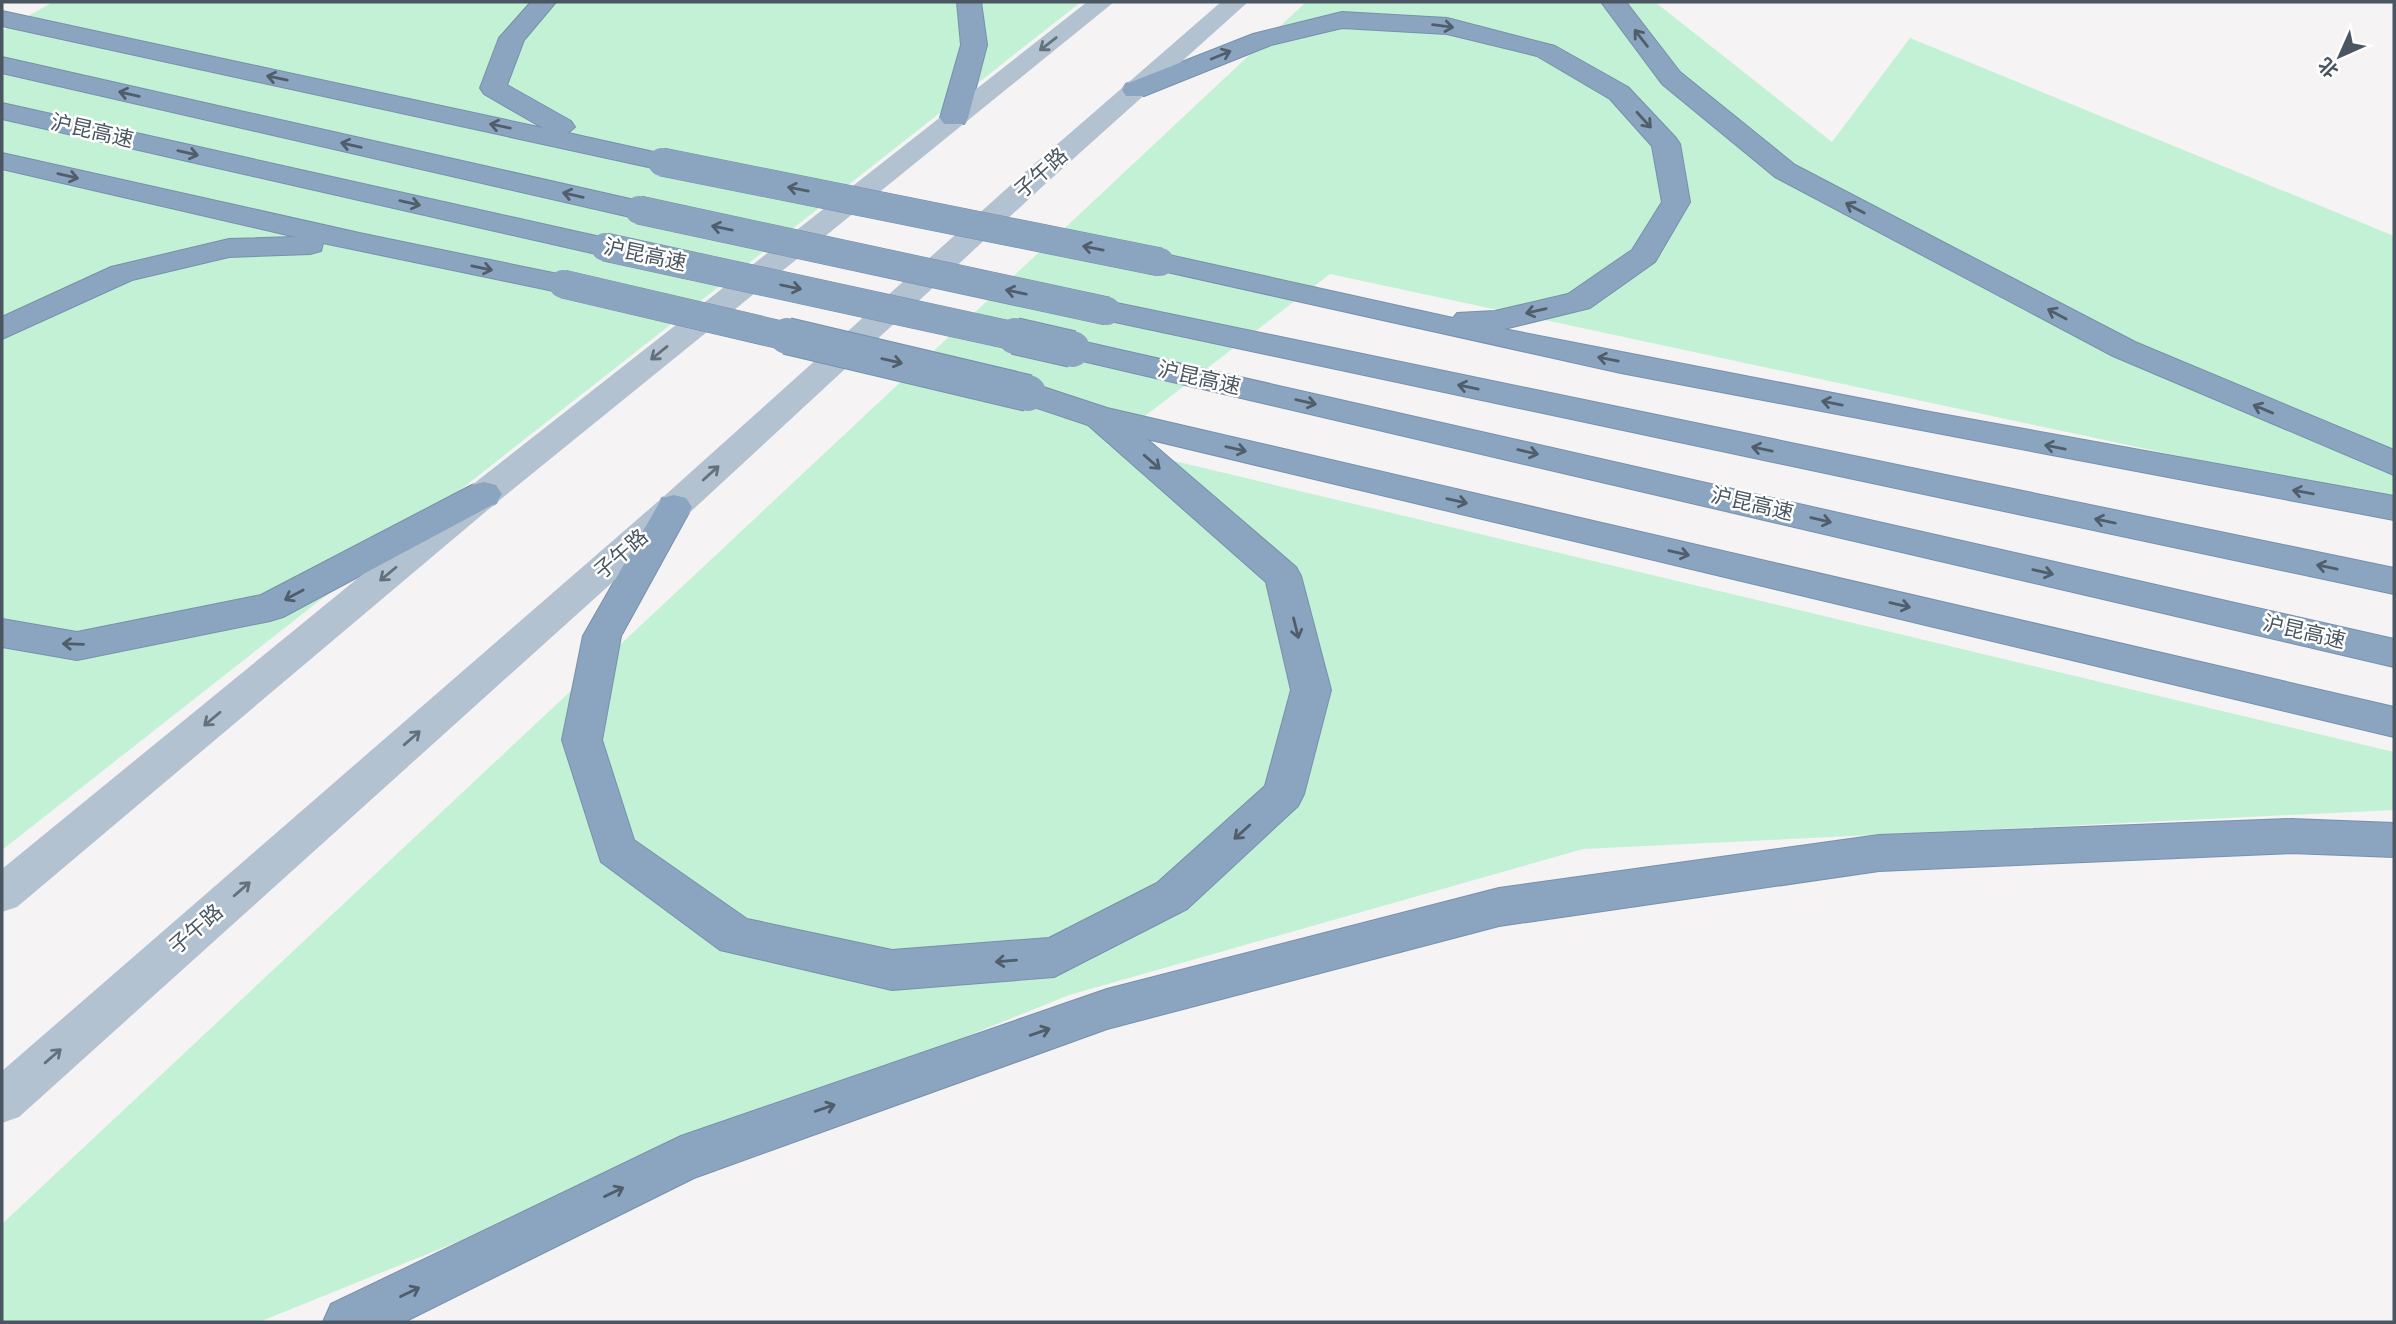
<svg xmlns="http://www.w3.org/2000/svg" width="2396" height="1324" viewBox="0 0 2396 1324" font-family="Roboto,'Noto Sans SC',sans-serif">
<rect width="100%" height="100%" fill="#f5f3f3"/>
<path fill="#c3f1d5" d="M53 2H1081L2 850V31Z
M1306 2H1655L1832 142 1910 38 2394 236V498L2361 495 1330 274 1107 445 2394 752V810L1583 849 1069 995 259 1322H2V1224Z"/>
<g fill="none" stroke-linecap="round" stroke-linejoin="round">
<defs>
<path id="highway" d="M531 2H556L524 40 507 85 571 121 575 127 568 133 672 156 676 162 672 168 662 170 2 26V11L543 128 484 94 480 88 499 38Z
M957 2H981L987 45 968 118 964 124H944L940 118 961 45Z
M1601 2H1626L1680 72 1795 165 2135 342 2394 450V475L2113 356 1775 177 1662 84Z
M1342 12 1447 18 1555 46 1628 87 1676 138 1680 144 1690 202 1655 262 1590 308 1504 329 1930 412 2394 496V520L1621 373 1149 268 1145 262 1149 256 1160 253 1453 318 1457 313 1495 311 1568 294 1632 250 1662 202 1652 146 1610 99 1537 56 1447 34 1342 28 1271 45 1144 96H1126L1122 90 1126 84 1253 34Z
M2 57 639 201 649 204 654 210 649 216 639 219 2 73Z
M2 103 605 238 616 241 620 247 616 253 605 256 2 119Z
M2 153 364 234 563 275 574 277 578 284 574 291 563 293 323 243 321 251 310 254 229 257 132 280 2 339V317L111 267 229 239 296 237 2 169Z
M1107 301 2394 568V594L1096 318 1091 311 1096 304Z
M1072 339 2394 639V667L1061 356 1056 349 1061 342Z
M1028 382 1107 408 2394 707V737L1147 439 1296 567 1301 576 1331 690 1304 794 1298 806 1187 909 1054 977 892 990 720 950 601 862 562 740 583 636 662 498 674 495 686 498 692 507 621 636 602 740 634 840 747 919 892 950 1049 938 1157 883 1265 786 1291 690 1266 582 1088 425 1016 401 1012 393 1016 385Z
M484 482 496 485 502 494 496 503 283 617 270 621 77 660 2 647V619L77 632 261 595 472 485Z
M2291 819 2394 823V857L2291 853 1879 871 1499 926 1107 1029 694 1178 404 1322H323L331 1304 681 1136 1107 989 1499 888 1879 835Z"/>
</defs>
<use href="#highway" stroke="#7690ad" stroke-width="2"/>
<path fill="#b3c2d1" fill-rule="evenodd" d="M1087 2H1114L496 503 17 907 2 912V869L472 485Z
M1221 2H1248L1043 186 686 516 19 1117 2 1123V1071L662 498 1023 174Z"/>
<use href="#highway" fill="#8ba5c1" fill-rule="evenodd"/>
<defs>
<path id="highway-bridge-far1" d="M662 162 1160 262
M639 210 1107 311
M605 247 1023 338
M563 284 794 338"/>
<path id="highway-bridge" d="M787 336 1028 393
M1015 336 1072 349"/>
</defs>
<use href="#highway-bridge-far1" stroke="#7690ad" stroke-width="29" stroke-linecap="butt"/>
<use href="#highway-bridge" stroke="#7690ad" stroke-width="38" stroke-linecap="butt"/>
<use href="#highway-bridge-far1" stroke="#8ba5c1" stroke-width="28"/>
<use href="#highway-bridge" stroke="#8ba5c1" stroke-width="36"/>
</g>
<defs><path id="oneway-shaft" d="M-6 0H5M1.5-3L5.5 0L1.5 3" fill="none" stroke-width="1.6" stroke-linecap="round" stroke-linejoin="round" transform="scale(1.75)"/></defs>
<g stroke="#505e6b">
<use href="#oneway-shaft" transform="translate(1443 26) rotate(7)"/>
<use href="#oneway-shaft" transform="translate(1641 38) rotate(-128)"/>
<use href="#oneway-shaft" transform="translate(1221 55) rotate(-22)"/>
<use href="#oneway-shaft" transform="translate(277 78) rotate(-168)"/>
<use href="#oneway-shaft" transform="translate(129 94) rotate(-167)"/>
<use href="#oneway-shaft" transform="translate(1644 120) rotate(48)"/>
<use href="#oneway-shaft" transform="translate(500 126) rotate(-168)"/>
<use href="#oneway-shaft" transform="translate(351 145) rotate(-167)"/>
<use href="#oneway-shaft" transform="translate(188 153) rotate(13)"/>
<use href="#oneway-shaft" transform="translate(68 176) rotate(13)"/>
<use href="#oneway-shaft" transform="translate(798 189) rotate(-169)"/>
<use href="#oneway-shaft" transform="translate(573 195) rotate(-167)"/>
<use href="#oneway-shaft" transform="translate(410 203) rotate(13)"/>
<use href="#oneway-shaft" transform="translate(1855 208) rotate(-152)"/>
<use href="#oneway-shaft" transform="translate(722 228) rotate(-168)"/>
<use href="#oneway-shaft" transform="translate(1093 248) rotate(-169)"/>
<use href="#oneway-shaft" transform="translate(482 268) rotate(12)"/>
<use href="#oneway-shaft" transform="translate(791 287) rotate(12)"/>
<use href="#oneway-shaft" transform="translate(1016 292) rotate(-168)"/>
<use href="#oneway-shaft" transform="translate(1536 311) rotate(167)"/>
<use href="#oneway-shaft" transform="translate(2057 314) rotate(-152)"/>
<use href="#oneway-shaft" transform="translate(1608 359) rotate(-169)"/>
<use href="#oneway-shaft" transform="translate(892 361) rotate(13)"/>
<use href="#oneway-shaft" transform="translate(1468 387) rotate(-168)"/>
<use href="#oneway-shaft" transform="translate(1306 402) rotate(13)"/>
<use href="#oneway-shaft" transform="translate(1832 403) rotate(-169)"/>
<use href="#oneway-shaft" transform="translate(2263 409) rotate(-157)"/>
<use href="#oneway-shaft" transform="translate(2055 447) rotate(-169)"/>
<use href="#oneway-shaft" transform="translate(1236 449) rotate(13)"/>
<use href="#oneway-shaft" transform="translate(1762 449) rotate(-168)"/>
<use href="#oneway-shaft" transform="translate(1528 452) rotate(13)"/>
<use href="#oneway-shaft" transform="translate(1152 462) rotate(41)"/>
<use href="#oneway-shaft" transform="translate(2303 492) rotate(-170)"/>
<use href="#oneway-shaft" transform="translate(1457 501) rotate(13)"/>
<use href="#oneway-shaft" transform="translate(1821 520) rotate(13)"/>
<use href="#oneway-shaft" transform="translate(2105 521) rotate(-168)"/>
<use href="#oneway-shaft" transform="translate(1679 553) rotate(13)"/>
<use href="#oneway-shaft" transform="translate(2327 567) rotate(-168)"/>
<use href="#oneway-shaft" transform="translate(2043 572) rotate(13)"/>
<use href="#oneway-shaft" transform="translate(294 595) rotate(152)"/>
<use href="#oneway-shaft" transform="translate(1900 605) rotate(13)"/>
<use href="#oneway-shaft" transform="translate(1296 628) rotate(76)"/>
<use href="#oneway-shaft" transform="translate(73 644) rotate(-178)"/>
<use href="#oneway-shaft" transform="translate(1242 832) rotate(138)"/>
<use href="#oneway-shaft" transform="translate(1006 961) rotate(175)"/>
<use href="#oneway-shaft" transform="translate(1040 1032) rotate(-19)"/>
<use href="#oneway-shaft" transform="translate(825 1108) rotate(-19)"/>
<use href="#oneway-shaft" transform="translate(614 1192) rotate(-26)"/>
<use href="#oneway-shaft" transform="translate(410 1292) rotate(-26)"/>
</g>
<g stroke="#64717d">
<use href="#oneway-shaft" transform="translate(1048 44) rotate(142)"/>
<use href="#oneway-shaft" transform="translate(659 353) rotate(141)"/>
<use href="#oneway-shaft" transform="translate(711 473) rotate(-42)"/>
<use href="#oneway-shaft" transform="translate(388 574) rotate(140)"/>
<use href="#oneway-shaft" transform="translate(212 719) rotate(140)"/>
<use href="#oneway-shaft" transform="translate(412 738) rotate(-41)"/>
<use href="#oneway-shaft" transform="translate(242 889) rotate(-41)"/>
<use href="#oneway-shaft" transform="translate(53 1056) rotate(-41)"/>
</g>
<g text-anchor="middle" stroke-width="5" stroke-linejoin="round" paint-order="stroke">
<g font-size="21" fill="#4a5661" stroke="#fff">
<text transform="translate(92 131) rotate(13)" y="7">沪昆高速</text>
<text transform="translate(1041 173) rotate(-42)" y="7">子午路</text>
<text transform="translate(645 255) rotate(12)" y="7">沪昆高速</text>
<text transform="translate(1199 378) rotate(13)" y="7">沪昆高速</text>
<text transform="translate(1752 504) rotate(13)" y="7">沪昆高速</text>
<text transform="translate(621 554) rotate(-41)" y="7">子午路</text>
<text transform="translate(2304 632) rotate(13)" y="7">沪昆高速</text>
<text transform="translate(196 929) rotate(-41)" y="7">子午路</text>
</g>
</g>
<rect width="2396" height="1324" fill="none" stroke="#4a5661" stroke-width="7"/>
<g transform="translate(2340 56) rotate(225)" stroke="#ffffff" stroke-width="5" paint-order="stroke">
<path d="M0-5L12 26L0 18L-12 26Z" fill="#4a5661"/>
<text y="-10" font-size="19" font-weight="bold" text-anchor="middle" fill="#4a5661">北</text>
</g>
</svg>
